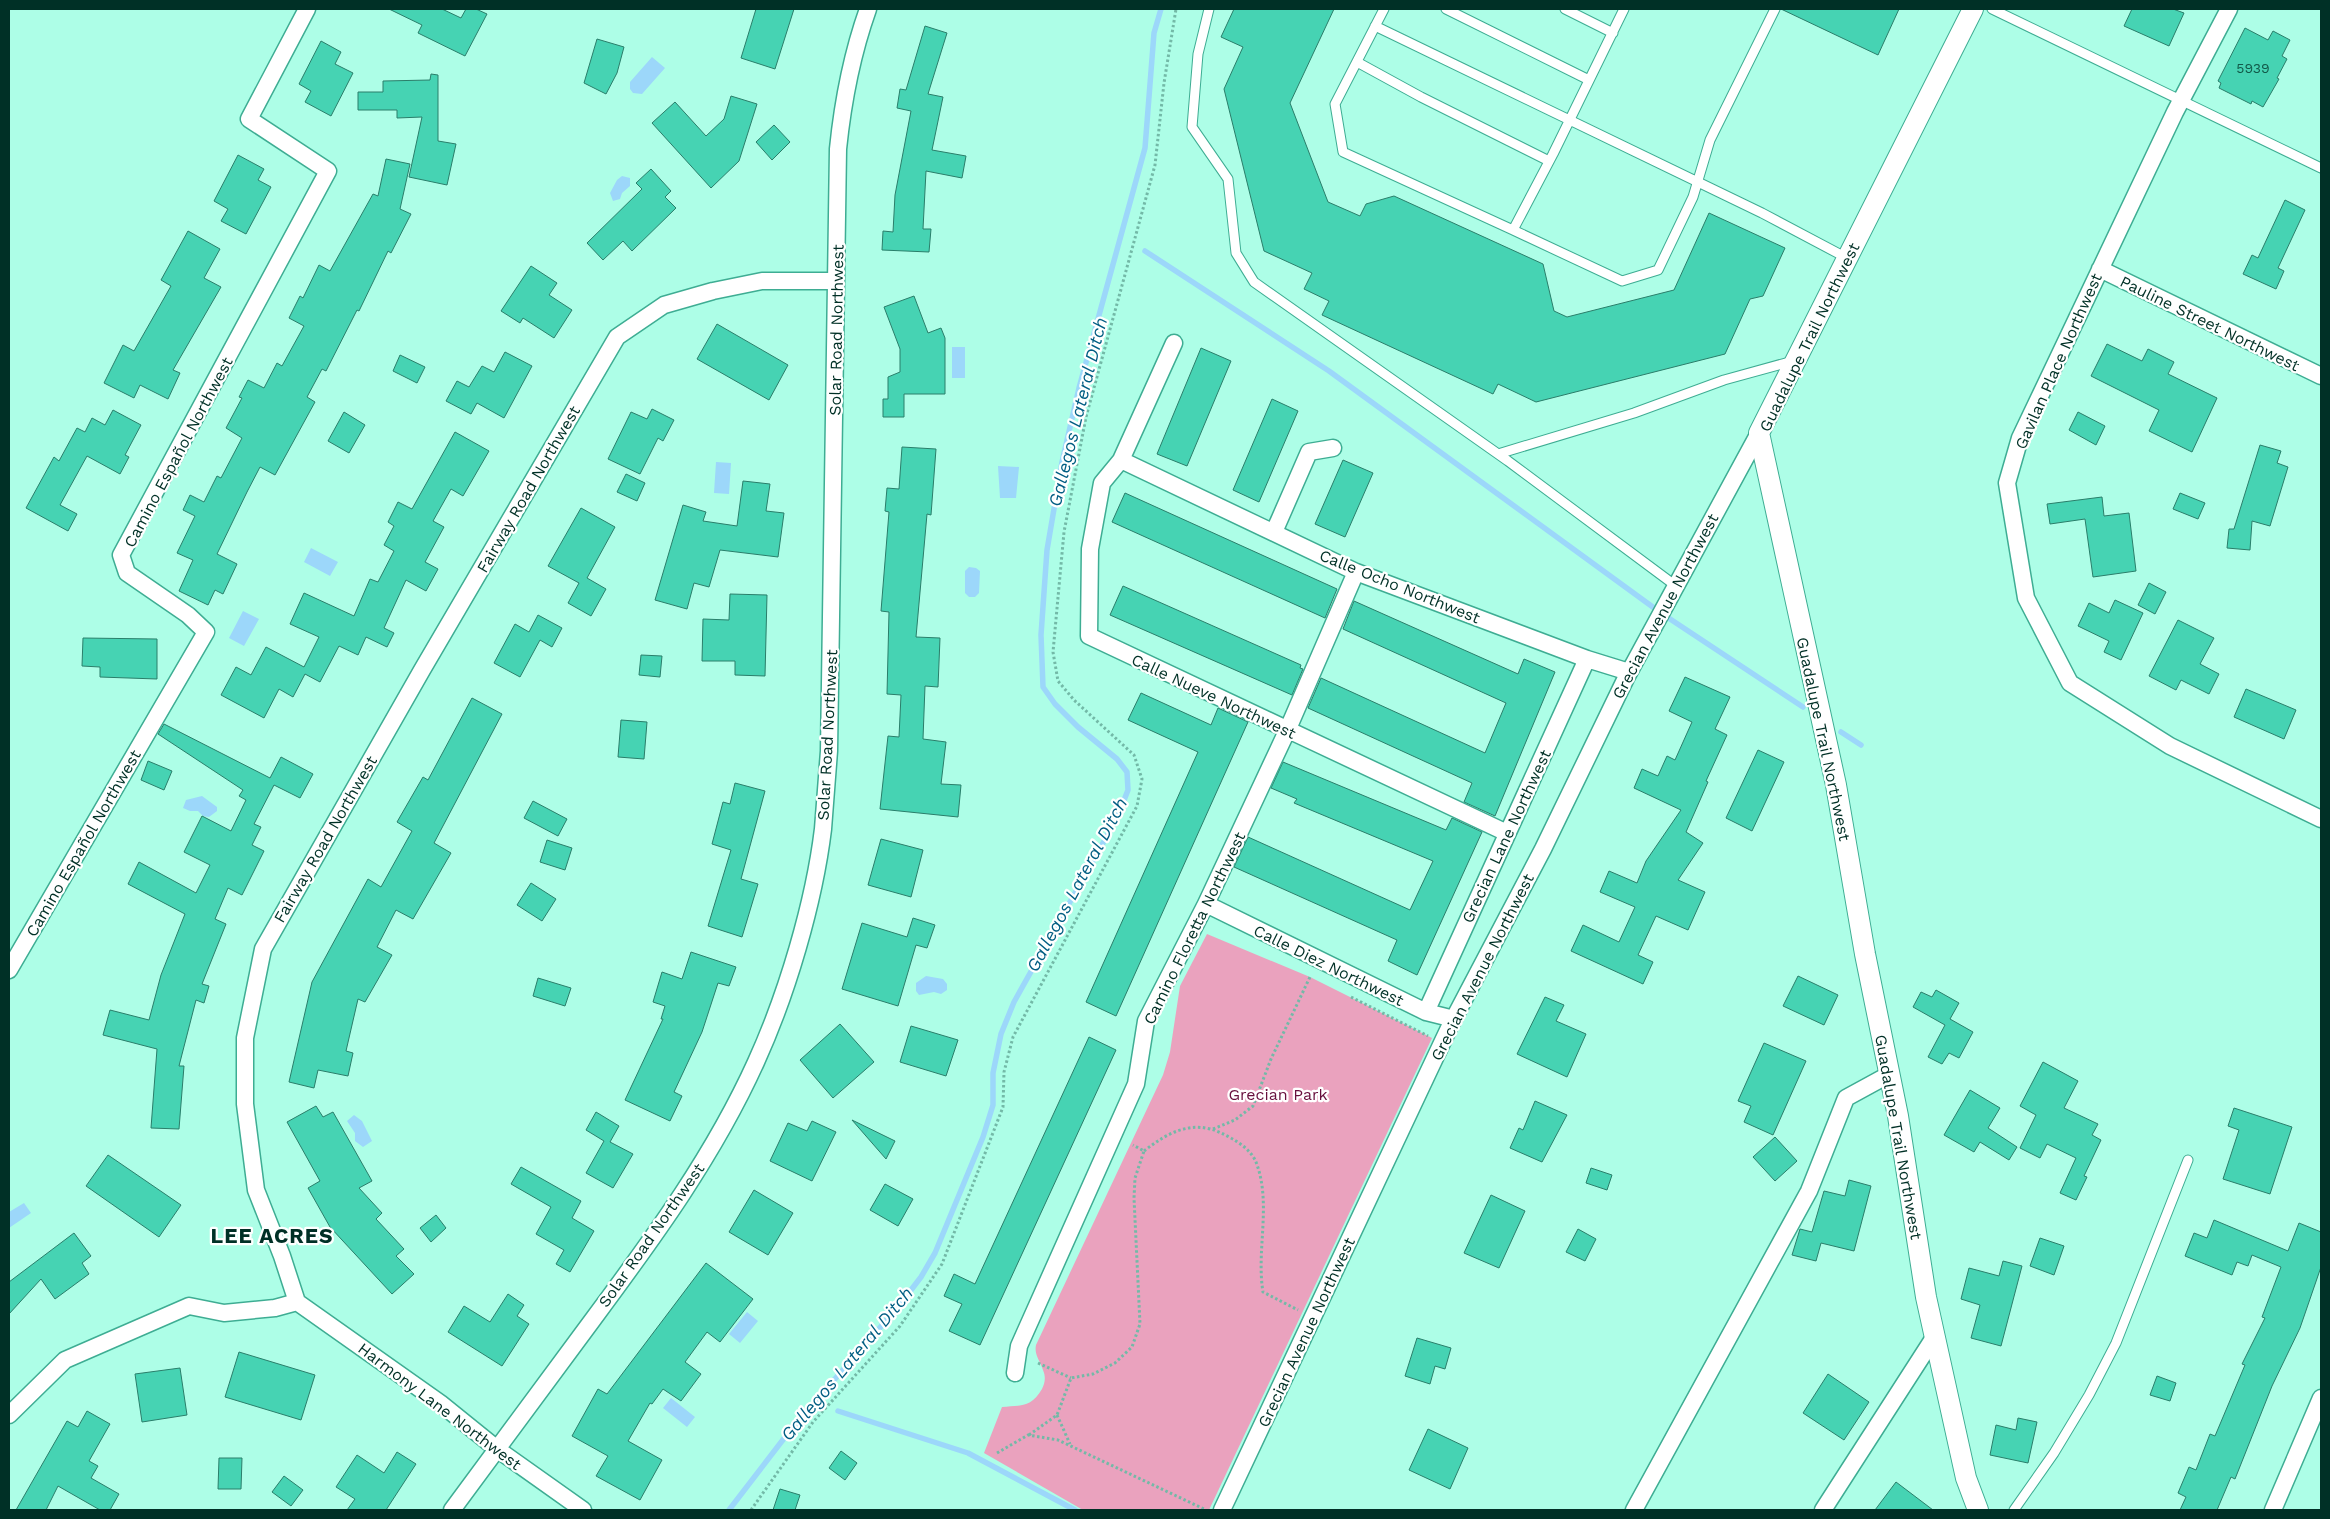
<svg xmlns="http://www.w3.org/2000/svg" width="2330" height="1519" viewBox="0 0 2330 1519" font-family="'Work Sans',sans-serif">
<rect width="100%" height="100%" fill="#adfee7"/>
<path fill="#eaa2be" d="M1207 934 1310 977 1432 1038 1209 1510H1083L984 1453 1002 1407C1021 1405 1031 1408 1042 1389 1045 1383 1046 1377 1043 1370 1040 1360 1034 1355 1036 1345L1163 1075 1170 1052 1180 986Z"/>
<path fill="#9cd7fa" d="M652 57 665 68 642 94 633 93 630 89V82Z
M622 176 630 178V186L622 193 620 199 613 201 610 193 617 180Z
M952 347H965V378H952Z
M716 462 731 463 729 494 714 493Z
M998 466 1019 467 1016 498H1000Z
M311 548 338 562 330 576 304 562Z
M969 567 976 568 980 571 979 593 975 597H969L965 593V571Z
M243 611 259 619 244 646 229 638Z
M202 796 217 807V811L209 817 203 816 198 811H190L183 808 186 800Z
M926 976 943 979 947 984V990L941 994 934 992 919 995 916 991V983Z
M354 1115 362 1121 372 1141 363 1147 355 1141V1133L347 1121Z
M24 1203 31 1213 9 1228V1212Z
M747 1312 758 1321 740 1343 729 1334Z
M671 1398 695 1417 687 1427 663 1408Z"/>
<g fill="none" stroke-linecap="round" stroke-linejoin="round">
<path stroke="#9cd7fa" stroke-width="5.5" d="M1145 251 1329 371 1661 613 1803 707
M1841 732 1861 745
M838 1411 968 1453 1075 1510
M729 1510 792 1428 898 1307 921 1277 935 1253 983 1137 993 1105V1073L1001 1034 1014 1002 1117 818 1128 790 1127 772 1117 759 1078 727 1055 704 1043 687 1041 635 1047 550 1062 462 1079 388 1145 148 1154 33 1161 9"/>
</g>
<path fill="#46d3b3" stroke="#2a7e6a" d="M389 9H442L461 18 466 9H476L487 14 465 56 418 33 422 25Z
M756 9H794L775 69 741 58Z
M1234 9H1334L1290 103 1328 202 1360 216 1366 204 1394 196 1543 264 1554 311 1567 317 1674 290 1709 213 1785 248 1763 296 1750 299 1725 354 1536 402 1498 384 1493 394 1322 315 1329 301 1304 289 1312 273 1264 251 1224 89 1243 47 1221 37Z
M1781 9H1899L1878 55Z
M2132 9H2173L2184 13 2169 46 2124 26Z
M925 26 947 33 928 94 943 97 932 150 966 156 962 178 926 171 923 229H931L929 252 882 250 883 231 893 232 895 195 911 111 897 108 900 89 906 90Z
M2245 28 2268 40 2273 31 2290 40 2282 56 2287 59 2277 78 2279 79 2263 107 2252 101 2251 104 2219 88 2221 83 2218 81Z
M597 39 624 47 617 73 606 94 584 83Z
M321 41 341 52 335 64 353 73 331 116 305 102 311 91 299 84Z
M431 74 438 75V141L456 144 447 185 409 177 422 117 397 118V110H358V92H383V81L430 80Z
M731 96 757 104 739 161 711 188 652 123 675 102 706 136 724 119Z
M774 125 790 142 772 160 756 142Z
M238 155 264 169 258 180 271 187 246 234 221 221 228 209 214 201Z
M386 159 410 164 400 209 411 214 391 253 388 251 359 311 357 310 326 371 322 369 307 397 315 402 275 475 260 467 247 492 217 554 237 564 223 594 215 590 208 605 179 591 193 560 177 553 195 516 183 510 190 495 204 502 217 476 221 478 242 438 226 428 242 398 239 397 248 380 264 388 277 363 282 366 304 326 289 318 300 296 303 298 319 265 330 271 373 194 378 196Z
M651 169 671 191 665 197 676 208 632 251 623 241 603 260 587 243 642 189 636 183Z
M2285 200 2305 210 2278 268 2284 271 2276 289 2243 274 2252 255 2258 258Z
M188 231 220 249 204 278 221 287 173 370 180 373 168 399 140 385 134 398 104 383 123 345 134 351 171 286 161 280Z
M531 266 557 283 549 295 572 310 554 338 523 318 520 323 501 311Z
M914 296 928 333 941 328 945 338V394H904V417H883V399H888V377L900 372V349L884 307Z
M717 324 788 365 769 400 697 359Z
M2107 344 2142 361 2148 349 2174 362 2168 374 2217 398 2192 452 2149 431 2159 410 2091 376Z
M1201 348 1231 361 1187 466 1157 454Z
M505 352 532 366 504 418 477 403 471 414 446 401 457 381 469 387 482 366 494 372Z
M400 355 425 367 417 383 393 371Z
M1272 399 1298 411 1259 502 1233 490Z
M652 409 674 420 663 441 658 438 640 474 608 459 631 412 647 419Z
M113 410 141 425 125 455 129 457 120 474 87 456 60 505 77 514 68 531 26 508 54 457 59 461 77 428 85 432 92 418 105 425Z
M344 412 365 425 349 453 328 441Z
M2078 412 2105 426 2096 445 2069 430Z
M455 432 489 451 463 496 451 489 433 521 444 527 425 562 438 569 426 591 406 580 384 628 394 633 387 647 366 637 358 655 339 646 320 682 305 674 293 697 279 689 264 718 221 695 236 667 251 675 266 647 304 667 319 637 290 624 304 593 354 616 370 579 378 582 394 551 384 545 394 526 388 522 398 502 412 509Z
M2260 445 2281 451 2277 463 2288 467 2270 526 2252 521 2250 550 2227 548 2229 529H2234Z
M902 447 936 449 931 515 927 514 916 637 940 638 938 687 925 686 923 739 946 742 941 784 961 785 958 817 880 809 888 736 899 737 901 695 887 694 889 612 881 611 889 512 885 511 887 488 899 489Z
M1343 460 1373 473 1345 537 1315 524Z
M626 474 645 483 637 501 617 492Z
M743 481 770 484 766 511 784 513 778 557 720 550 709 587 694 583 687 609 655 600 683 505 706 512 703 521 737 526Z
M1125 493 1337 589 1325 618 1112 522Z
M2180 493 2205 503 2198 519 2173 509Z
M2102 497 2104 516 2129 513 2136 571 2093 577 2085 519 2050 524 2047 504Z
M581 508 615 527 587 578 606 589 591 616 568 603 579 583 548 566Z
M2149 583 2166 592 2155 614 2138 605Z
M1123 586 1301 665 1300 668 1303 669 1292 695 1110 615Z
M730 594 767 595 765 676 735 675V661H702L703 619 729 620Z
M2115 600 2143 613 2121 660 2104 652 2109 641 2078 626 2089 603 2109 613Z
M1354 601 1518 674 1524 659 1555 672 1495 816 1464 802 1472 783 1308 708 1321 678 1485 753 1506 703 1343 629Z
M538 615 562 628 552 647 540 640 520 677 494 663 515 624 529 632Z
M2178 620 2214 638 2200 664 2219 674 2209 694 2181 680 2176 690 2149 676Z
M83 638 157 639V679L100 677V667L82 666Z
M641 655 662 656 660 677 639 675Z
M1685 677 1730 697 1715 729 1727 735 1706 781 1708 782 1686 832 1703 843 1678 880 1705 892 1688 930 1656 916 1638 955 1653 962 1643 984 1571 951 1583 925 1619 942 1635 907 1600 892 1609 871 1637 883 1646 861 1681 810 1634 788 1642 769 1658 776 1667 756 1675 760 1692 722 1669 711Z
M2246 689 2296 710 2284 739 2234 717Z
M1141 693 1211 725 1218 708 1248 722 1116 1016 1086 1002 1198 752 1128 720Z
M472 698 502 714 434 843 451 853 413 919 396 910 377 947 392 955 365 1002 358 999 346 1051 353 1053 348 1076 318 1070 314 1088 289 1082 312 982 368 879 381 887 412 831 397 822 423 777 428 780Z
M621 720 647 722 644 759 618 757Z
M164 724 270 778 281 757 313 774 300 798 274 785 254 824 261 827 252 845 264 851 242 895 228 888 215 919 226 924 202 984 209 986 204 1003 196 1000 179 1066H184L179 1129 151 1128 157 1049 103 1035 110 1010 149 1020 161 975 185 914 128 884 139 862 196 893 210 865 184 852 202 816 231 831 246 800 239 796 243 790 158 734Z
M1758 750 1784 762 1752 831 1726 818Z
M148 761 172 771 164 790 141 780Z
M1283 762 1446 830 1452 818 1482 832 1417 975 1388 961 1397 940 1234 867 1248 837 1410 910 1433 861 1294 803 1297 799 1271 788Z
M735 783 765 791 741 879 758 884 742 937 708 926 731 850 712 844 723 802 730 804Z
M533 801 567 819 558 836 524 818Z
M881 839 923 850 911 897 868 885Z
M547 840 572 848 565 870 540 862Z
M531 883 556 899 542 921 517 905Z
M913 918 935 925 927 948 916 945 898 1006 842 989 862 923 907 937Z
M691 952 736 967 729 986 718 983 702 1032 674 1092 682 1096 670 1121 625 1100 663 1019H661L665 1006 653 1002 662 972 682 979Z
M1798 976 1838 995 1824 1025 1783 1006Z
M538 978 571 988 565 1006 533 996Z
M1936 990 1959 1003 1950 1019 1973 1032 1959 1058 1949 1053 1942 1064 1928 1057 1945 1025 1913 1007 1921 992 1932 997Z
M1545 997 1564 1005 1556 1021 1586 1034 1567 1077 1517 1054Z
M840 1024 874 1062 833 1098 800 1060Z
M911 1026 958 1040 946 1076 900 1062Z
M1089 1037 1116 1050 980 1345 949 1331 962 1304 944 1296 954 1274 975 1284Z
M1764 1043 1806 1061 1773 1135 1744 1122 1751 1106 1738 1101Z
M2043 1062 2078 1081 2064 1108 2098 1124 2092 1135 2101 1140 2084 1176 2087 1177 2076 1200 2060 1193 2076 1158 2047 1144 2040 1158 2020 1148 2036 1115 2020 1106Z
M1970 1090 2000 1108 1988 1128 2017 1147 2009 1160 1980 1142 1974 1152 1944 1135Z
M1535 1101 1567 1115 1542 1162 1510 1148 1519 1128 1523 1130Z
M316 1106 323 1117 333 1112 372 1181 359 1188 382 1213 376 1219 404 1249 396 1256 414 1274 392 1294 330 1227 308 1188 320 1181 287 1122Z
M2234 1108 2292 1127 2270 1194 2223 1179 2239 1130 2228 1126Z
M596 1112 619 1126 610 1142 633 1154 613 1188 586 1173 604 1141 586 1130Z
M852 1120 895 1141 886 1159Z
M812 1121 836 1132 812 1181 770 1161 788 1123 807 1131Z
M1775 1137 1797 1161 1775 1181 1753 1157Z
M108 1155 181 1205 159 1237 86 1186Z
M521 1167 581 1201 572 1218 594 1231 570 1272 556 1264 564 1250 536 1234 551 1207 511 1184Z
M1591 1168 1612 1175 1607 1190 1586 1183Z
M1849 1180 1871 1186 1854 1251 1821 1243 1816 1261 1792 1255 1800 1229 1812 1232 1824 1191 1845 1196Z
M885 1184 913 1199 898 1226 870 1210Z
M754 1190 793 1213 768 1255 729 1232Z
M1491 1195 1525 1211 1499 1268 1464 1253Z
M436 1215 446 1228 431 1242 420 1228Z
M2214 1220 2288 1251 2299 1223 2321 1232V1267L2300 1328 2272 1386 2235 1479 2231 1477 2217 1510H2180L2186 1497 2178 1493 2189 1467 2196 1470 2210 1434 2215 1436 2245 1365 2242 1364 2265 1318 2262 1317 2281 1267 2252 1255 2248 1266 2237 1262 2232 1275 2185 1256 2194 1233 2207 1238Z
M1578 1229 1596 1239 1585 1261 1566 1252Z
M74 1233 91 1256 82 1263 89 1274 55 1299 41 1279 9 1314V1282Z
M2040 1238 2064 1246 2054 1275 2030 1266Z
M2003 1261 2022 1266 2001 1346 1971 1338 1980 1305 1961 1299 1969 1268 1999 1276Z
M706 1263 753 1299 720 1342 707 1332 685 1362 701 1374 681 1401 663 1389 652 1404 650 1403 628 1441 662 1460 640 1500 596 1476 608 1456 572 1436 598 1389 607 1394Z
M508 1294 524 1305 517 1316 529 1324 502 1366 448 1332 464 1306 490 1322Z
M1417 1338 1451 1348 1445 1369 1435 1366 1430 1384 1405 1376Z
M239 1352 315 1375 301 1420 225 1397Z
M180 1368 187 1415 142 1422 135 1374Z
M1828 1374 1869 1402 1844 1440 1803 1413Z
M2157 1376 2176 1383 2170 1401 2150 1395Z
M87 1411 110 1424 89 1461 98 1466 91 1478 119 1494 110 1510H100L58 1486 46 1510H16L67 1421 78 1427Z
M2018 1418 2037 1422 2028 1463 1990 1455 1996 1425 2016 1430Z
M1428 1429 1468 1448 1450 1489 1409 1470Z
M841 1451 857 1463 845 1480 829 1468Z
M397 1452 416 1464 386 1510H347L355 1499 336 1487 357 1455 384 1473Z
M219 1458H242L241 1489H218Z
M284 1476 303 1490 291 1506 272 1492Z
M1896 1482 1933 1510H1875Z
M780 1489 800 1495 795 1510H773Z"/>
<g fill="none" stroke-linecap="round" stroke-linejoin="round">
<defs>
<path id="service" d="M1209 9 1198 54 1192 127 1228 179 1236 253 1254 282 1508 461 1676 586
M1384 9 1335 104 1343 152 1513 230 1553 154 1624 9
M1446 9 1589 80
M1565 9 1613 33
M1992 9 2321 168
M1375 26 1762 213 1847 258
M1357 62 1421 97 1549 161
M1513 230 1622 281 1658 270 1693 197 1710 140 1775 9
M1498 454 1634 413 1724 380 1793 361
M2014 1510 2054 1453 2089 1395 2116 1343 2188 1160"/>
<path id="minor" d="M2229 9 2175 112 2020 438 2007 483 2026 598 2070 683 2170 746 2321 819
M2100 269 2321 376
M1174 343 1121 460 1102 483 1090 549 1089 636 1507 833
M1121 460 1356 572 1587 659 1629 672
M1274 532 1309 452 1333 448
M1206 904 1426 1012 1454 1019
M9 970 206 632 188 615 127 573 121 555 328 171 249 119 307 9
M1426 1012 1587 659
M297 1302 282 1256 256 1190 245 1104V1038L263 949 422 670 617 337 664 305 713 291 762 281H836
M297 1302 440 1403 497 1449 583 1510
M1015 1373 1019 1346 1136 1084 1146 1021 1206 904 1287 731 1356 572
M9 1415 65 1360 189 1306 224 1313 275 1308 297 1302
M452 1510C499 1446 546 1382 594 1318 654 1237 714 1155 756 1062 787 994 814 903 823 829 825 803 827 777 829 751L838 149C843 100 852 54 868 9
M1222 1510 1450 1026 1543 849 1626 678 1759 433
M1634 1510 1809 1191 1846 1098 1890 1074
M1823 1510 1935 1336
M2273 1510 2321 1398"/>
<path id="tertiary" d="M1973 9 1759 433 1836 785 1865 954 1898 1116 1926 1297 1966 1478 1978 1510"/>
</defs>
<use href="#service" stroke="#3ead93" stroke-width="11"/>
<use href="#minor" stroke="#3ead93" stroke-width="19"/>
<use href="#tertiary" stroke="#3ead93" stroke-width="22"/>
<path stroke="#73b9a7" stroke-width="3" stroke-dasharray="2.5 2.5" stroke-linecap="butt" d="M1351 997 1428 1036
M1213 1129 1235 1120 1253 1106 1271 1059 1310 977 1312 978
M1144 1151C1167 1133 1192 1119 1221 1133 1234 1139 1250 1148 1256 1162 1272 1203 1256 1250 1263 1292L1298 1310
M1038 1363 1071 1378
M1057 1415 1070 1444
M1029 1435 1057 1415 1071 1378 1093 1374 1115 1363 1132 1347 1140 1324 1134 1198 1135 1178 1144 1151 1133 1145
M997 1453 1028 1435 1058 1440 1204 1509 1205 1508
M751 1510 813 1422 900 1326 942 1264 1003 1107 1004 1072 1013 1037 1137 806 1142 779 1134 755 1074 700 1058 681 1053 652 1064 532 1086 417 1155 165 1164 83 1176 9"/>
<use href="#service" stroke="#fff" stroke-width="9"/>
<use href="#minor" stroke="#fff" stroke-width="16"/>
<use href="#tertiary" stroke="#fff" stroke-width="20"/>
</g>
<g text-anchor="middle" stroke-width="4.5" stroke-linejoin="round" paint-order="stroke">
<g font-size="14" fill="#125949">
<text x="2253" y="73">5939</text>
</g>
<g font-size="16" fill="#003026" stroke="#fff">
<text transform="translate(2210 323) rotate(26)" y="6">Pauline Street Northwest</text>
<text transform="translate(836 330) rotate(-89)" y="6">Solar Road Northwest</text>
<text transform="translate(1809 337) rotate(-64)" y="6">Guadalupe Trail Northwest</text>
<text transform="translate(2058 361) rotate(-66)" y="6">Gavilan Place Northwest</text>
<text transform="translate(178 452) rotate(-62)" y="6">Camino Español Northwest</text>
<text transform="translate(528 489) rotate(-60)" y="6">Fairway Road Northwest</text>
<text transform="translate(1400 586) rotate(22)" y="6">Calle Ocho Northwest</text>
<text transform="translate(1665 606) rotate(-62)" y="6">Grecian Avenue Northwest</text>
<text transform="translate(1214 696) rotate(25)" y="6">Calle Nueve Northwest</text>
<text transform="translate(827 735) rotate(-87)" y="6">Solar Road Northwest</text>
<text transform="translate(1824 739) rotate(78)" y="6">Guadalupe Trail Northwest</text>
<text transform="translate(1506 836) rotate(-65)" y="6">Grecian Lane Northwest</text>
<text transform="translate(325 839) rotate(-60)" y="6">Fairway Road Northwest</text>
<text transform="translate(83 843) rotate(-60)" y="6">Camino Español Northwest</text>
<text transform="translate(1194 928) rotate(-64)" y="6">Camino Floretta Northwest</text>
<text transform="translate(1329 965) rotate(26)" y="6">Calle Diez Northwest</text>
<text transform="translate(1482 967) rotate(-63)" y="6">Grecian Avenue Northwest</text>
<text transform="translate(1899 1137) rotate(80)" y="6">Guadalupe Trail Northwest</text>
<text transform="translate(651 1235) rotate(-55)" y="6">Solar Road Northwest</text>
<text transform="translate(1306 1332) rotate(-65)" y="6">Grecian Avenue Northwest</text>
<text transform="translate(440 1406) rotate(37)" y="6">Harmony Lane Northwest</text>
</g>
<g font-size="16" fill="#670f3d" stroke="#fff">
<text x="1278" y="1100">Grecian Park</text>
</g>
<g font-size="18" font-style="italic" fill="#025e83" stroke="#fff">
<text transform="translate(1078 412) rotate(-76)" y="6">Gallegos Lateral Ditch</text>
<text transform="translate(1077 885) rotate(-62)" y="6">Gallegos Lateral Ditch</text>
<text transform="translate(847 1364) rotate(-50)" y="6">Gallegos Lateral Ditch</text>
</g>
<g font-size="21" font-weight="bold" letter-spacing="1" fill="#003026" stroke="#fff">
<text x="272" y="1243">LEE ACRES</text>
</g>
</g>
<rect width="2330" height="1519" fill="none" stroke="#003026" stroke-width="20"/>
</svg>
